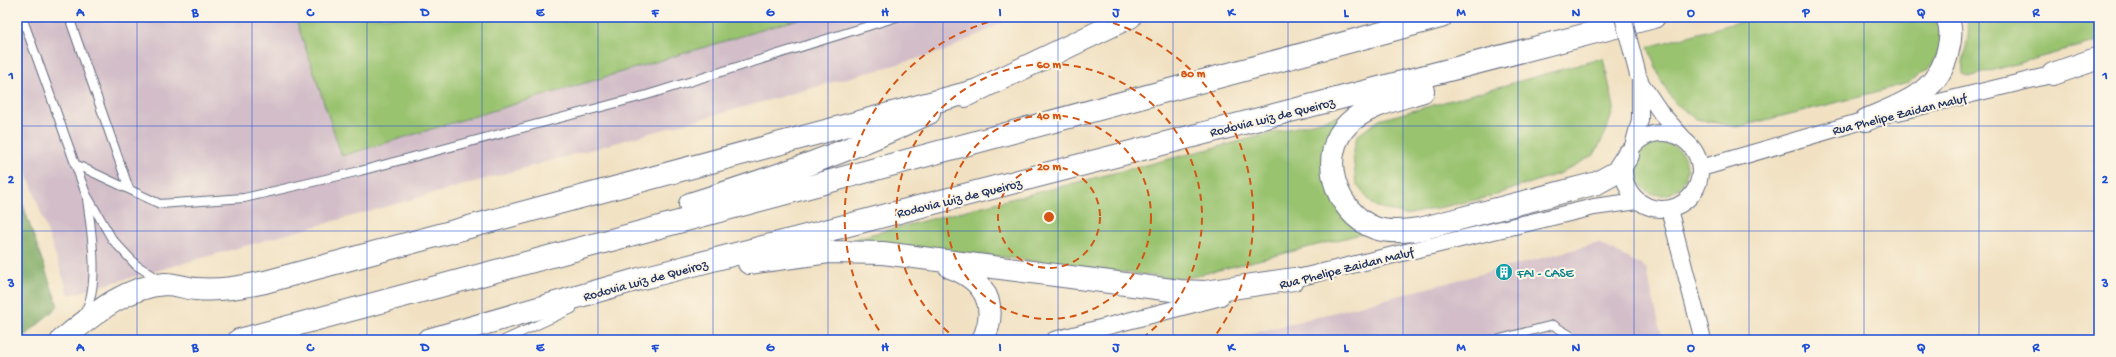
<svg xmlns="http://www.w3.org/2000/svg" width="2116" height="357" viewBox="0 0 2116 357" font-family="'Gochi Hand',sans-serif">
<rect width="100%" height="100%" fill="#fcf5e5"/>
<filter id="ink" filterUnits="userSpaceOnUse"><feTurbulence type="fractalNoise" baseFrequency=".025" numOctaves="2"/><feDisplacementMap in="SourceGraphic" scale="8" xChannelSelector="R" yChannelSelector="G"/><feConvolveMatrix kernelMatrix="1 2 1 2 8 2 1 2 1" color-interpolation-filters="sRGB"/></filter>
<filter id="wash" filterUnits="userSpaceOnUse"><feTurbulence type="fractalNoise" baseFrequency=".012" numOctaves="4" result="noise"/><feDisplacementMap in="SourceGraphic" scale="16" xChannelSelector="R" yChannelSelector="G"/><feGaussianBlur stdDeviation="0.9" result="paint"/><feColorMatrix in="noise" values="0 0 0 0 0 0 0 0 0 0 0 0 0 0 0 0 0 1.4 0 .05"/><feComposite in="paint" operator="in"/></filter>
<g filter="url(#wash)">
<rect width="100%" height="100%" fill="#f1e1c2"/>
<path fill="#d2bdc8" d="M17 17H1014L945 51 69 295 17 143Z
M1599 243 1646 268 1663 340H1228Z"/>
<path fill="#9ac370" stroke="#5a7967" d="M295 17H805L342 156Z
M1757 17H1938L1942 45 1931 67 1908 83 1835 103 1737 127 1696 119 1675 103 1661 81 1648 47Z
M1966 17H2099V41L1969 77 1963 74C1960 56 1974 35 1966 17Z
M1603 58 1614 107 1606 132 1594 155 1561 173 1485 198 1405 215 1374 206 1356 184 1353 154 1357 136 1379 120Z
M1352 113 1327 157 1369 232 1191 277 1171 278 993 256 854 241 856 238Z
M1635 169a26 26 0 1 1 52 0a26 26 0 1 1-52 0Z"/>
<path fill="#7ba962" stroke="#4b6c60" d="M17 188 58 306 21 340H17Z"/>
</g>
<g filter="url(#ink)">
<g fill="none" stroke-linecap="round" stroke-linejoin="round">
<defs>
<path id="service" d="M22 17 86 194 112 239 136 265 160 280
M69 17 129 189
M75 164 160 204 244 198 360 171 647 95 897 17
M84 313C101 287 91 229 87 199
M504 340 572 309
M1496 340 1553 325 1578 340"/>
<path id="minor" d="M1640 82 1661 113 1684 139
M1898 112 2063 72
M1624 171a38 38 0 1 1 76 0a38 38 0 1 1-76 0Z
M1633 146 1640 120V80
M1701 168 1876 117
M1669 209 1703 340
M1285 281 1594 207 1638 201
M1054 340 1221 297"/>
<path id="motorway" d="M2053 74 2099 58
M1423 91C1399 99 1368 105 1349 123 1316 154 1335 213 1375 228 1389 233 1406 231 1420 229L1597 183 1617 172 1628 155
M965 96 1130 17
M1866 120C1902 104 1939 94 1948 50 1951 39 1952 28 1947 17
M690 204C772 178 852 151 929 113
M749 263 829 252 883 253 1180 291 1205 292 1294 279
M950 267C985 280 999 305 983 340
M62 340C93 315 124 287 165 284 175 284 186 288 196 289 220 291 242 287 265 282L978 90
M239 340 1441 17
M428 340 639 279 1654 17"/>
</defs>
<use href="#service" stroke="#666d81" stroke-width="10"/>
<use href="#minor" stroke="#666d81" stroke-width="18"/>
<use href="#motorway" stroke="#666d81" stroke-width="24"/>
<use href="#service" stroke="#fff" stroke-width="8"/>
<use href="#minor" stroke="#fff" stroke-width="16"/>
<use href="#motorway" stroke="#fff" stroke-width="22"/>
<defs>
<path id="minor-bridge" d="M1623 17 1638 75"/>
</defs>
<use href="#minor-bridge" stroke="#666d81" stroke-width="18" stroke-linecap="butt"/>
<use href="#minor-bridge" stroke="#fff" stroke-width="16"/>
</g>
</g>
<path fill="none" stroke="#1d4ed8" stroke-width="1" stroke-opacity="0.55" d="M137 17V340M252 17V340M367 17V340M482 17V340M598 17V340M713 17V340M828 17V340M943 17V340M1058 17V340M1173 17V340M1288 17V340M1403 17V340M1518 17V340M1634 17V340M1749 17V340M1864 17V340M1979 17V340M17 126H2099M17 231H2099"/>
<g fill="none" stroke="#d45514" stroke-width="2" stroke-dasharray="7 5">
<circle cx="1049" cy="217" r="51"/>
<circle cx="1049" cy="217" r="102"/>
<path d="M958 340A153 153 0 1 1 1140 340"/>
<path d="M886 340A204 204 0 0 1 1008 17M1090 17A204 204 0 0 1 1212 340"/>
</g>
<defs>
<symbol id="building-disc" viewBox="-11 -11 22 22"><circle r="9.5" fill="#0f9aa8" stroke="#fcf5e5"/><path d="M-4-6H4V6H1V3H-1V6H-4ZM-2.5-4.3h1.7v1.8h-1.7ZM.8-4.3h1.7v1.8H.8ZM-2.5-1h1.7V.8h-1.7ZM.8-1h1.7V.8H.8Z" fill="#fff"/></symbol>
</defs>
<g fill-rule="evenodd">
<use href="#building-disc" x="1494" y="262" width="20" height="20"/>
</g>
<g text-anchor="middle" stroke-width="4" stroke-linejoin="round" paint-order="stroke">
<g font-size="13" fill="#1b2f5e" stroke="#fcf5e5">
<text transform="translate(1899 113) rotate(-14)" y="5">Rua Phelipe Zaidan Maluf</text>
<text transform="translate(1272 116) rotate(-14)" y="5">Rodovia Luiz de Queiroz</text>
<text transform="translate(959 197) rotate(-14)" y="5">Rodovia Luiz de Queiroz</text>
<text transform="translate(1346 267) rotate(-14)" y="5">Rua Phelipe Zaidan Maluf</text>
<text transform="translate(645 279) rotate(-15)" y="5">Rodovia Luiz de Queiroz</text>
</g>
<g font-size="13" fill="#0d838f" stroke="#fcf5e5" text-anchor="start">
<text x="1517" y="277">FAI - CASE</text>
</g>
</g>
<circle cx="1049" cy="217" r="6" fill="#d45514" stroke="#fcf5e5" stroke-width="2"/>
<g font-size="12" text-anchor="middle" font-weight="bold" fill="#d45514" stroke="#fcf5e5" stroke-width="4" stroke-linejoin="round" paint-order="stroke">
<text x="1049" y="68">60 m</text>
<text x="1193" y="77">80 m</text>
<text x="1049" y="119">40 m</text>
<text x="1049" y="170">20 m</text>
</g>
<rect width="2116" height="357" fill="none" stroke="#fcf5e5" stroke-width="44"/>
<rect x="22" y="22" width="2072" height="313" fill="none" stroke="#1d4ed8" stroke-width="1.5"/>
<g font-size="13" text-anchor="middle" font-weight="bold" fill="#1d4ed8">
<text x="80" y="16">A</text>
<text x="195" y="16">B</text>
<text x="310" y="16">C</text>
<text x="425" y="16">D</text>
<text x="540" y="16">E</text>
<text x="655" y="16">F</text>
<text x="770" y="16">G</text>
<text x="885" y="16">H</text>
<text x="1000" y="16">I</text>
<text x="1116" y="16">J</text>
<text x="1231" y="16">K</text>
<text x="1346" y="16">L</text>
<text x="1461" y="16">M</text>
<text x="1576" y="16">N</text>
<text x="1691" y="16">O</text>
<text x="1806" y="16">P</text>
<text x="1921" y="16">Q</text>
<text x="2036" y="16">R</text>
<text x="11" y="79">1</text>
<text x="2105" y="79">1</text>
<text x="11" y="183">2</text>
<text x="2105" y="183">2</text>
<text x="11" y="287">3</text>
<text x="2105" y="287">3</text>
<text x="80" y="351">A</text>
<text x="195" y="351">B</text>
<text x="310" y="351">C</text>
<text x="425" y="351">D</text>
<text x="540" y="351">E</text>
<text x="655" y="351">F</text>
<text x="770" y="351">G</text>
<text x="885" y="351">H</text>
<text x="1000" y="351">I</text>
<text x="1116" y="351">J</text>
<text x="1231" y="351">K</text>
<text x="1346" y="351">L</text>
<text x="1461" y="351">M</text>
<text x="1576" y="351">N</text>
<text x="1691" y="351">O</text>
<text x="1806" y="351">P</text>
<text x="1921" y="351">Q</text>
<text x="2036" y="351">R</text>
</g>
</svg>
